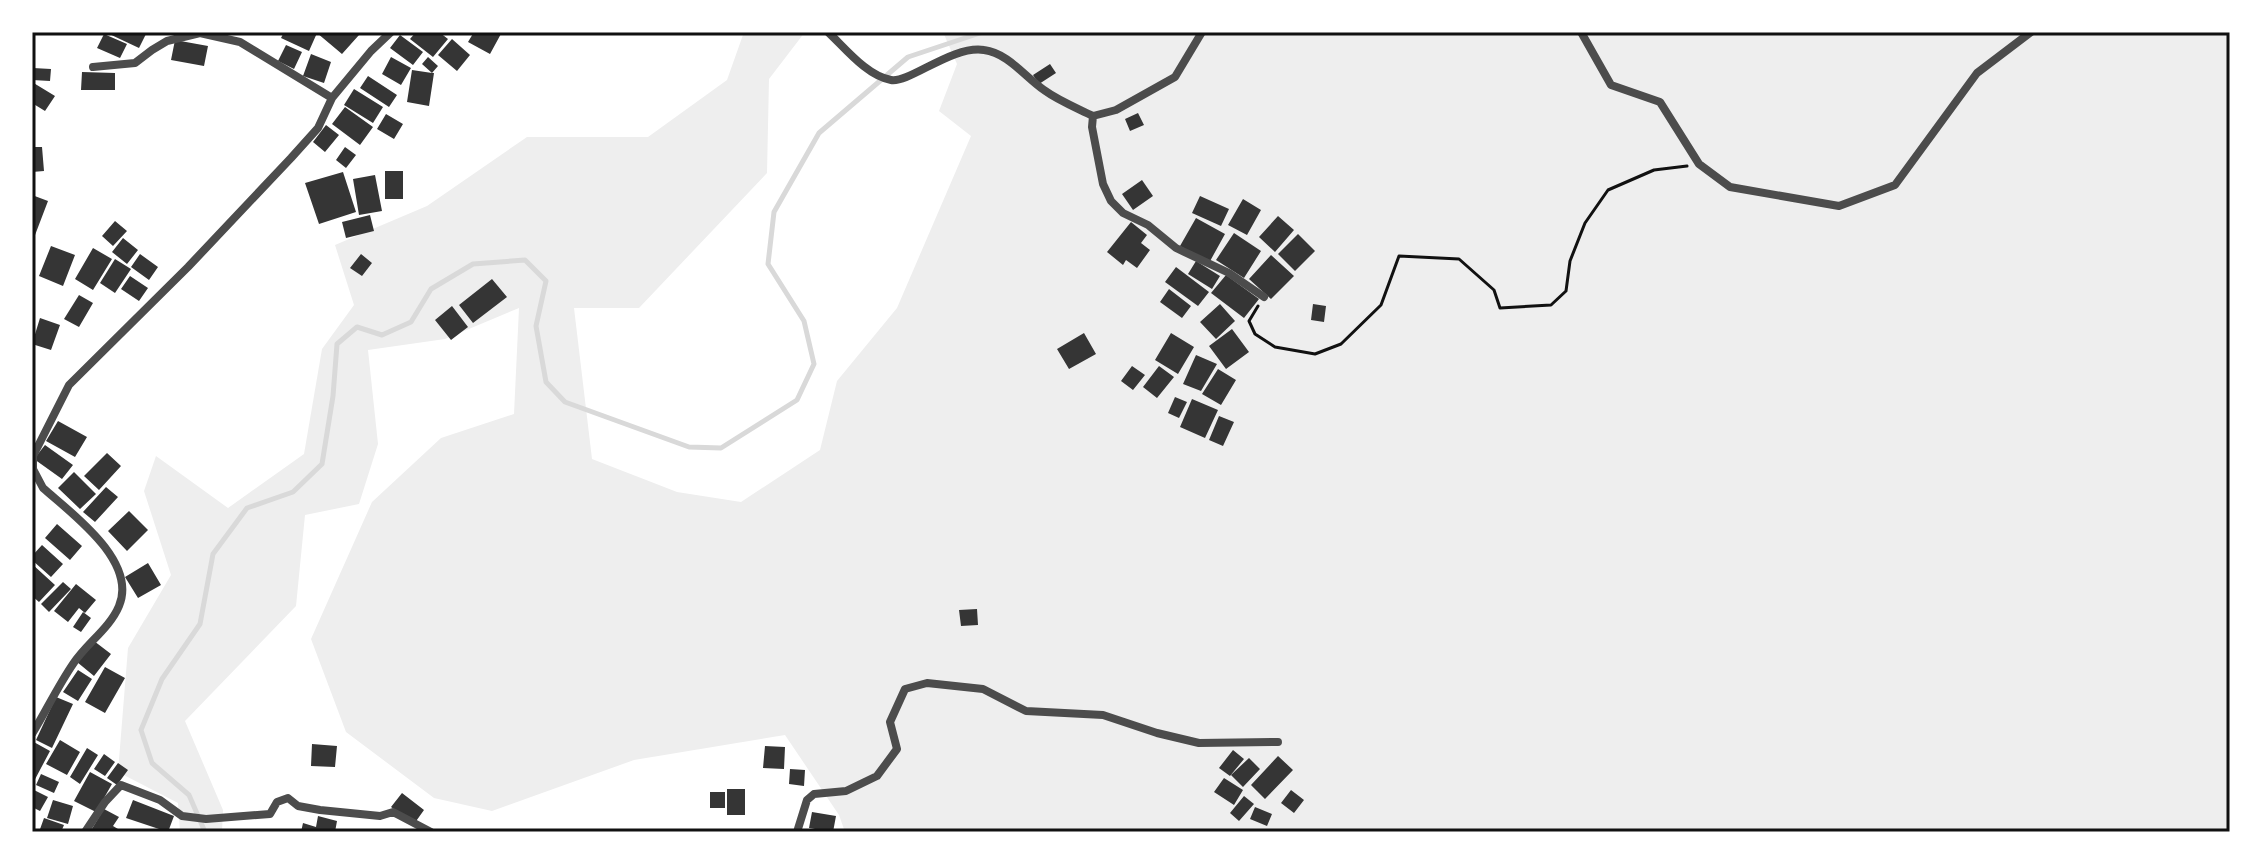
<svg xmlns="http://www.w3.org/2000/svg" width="2262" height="864" viewBox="0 0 2262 864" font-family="'DM Sans',sans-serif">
<rect width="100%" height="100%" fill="#fff"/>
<path fill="#eee" d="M744 32H805L769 79 767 173 639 308H574L592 459 677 492 741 502 820 450 837 381 897 308 971 136 939 111 957 64 943 32H2230V832H845L839 815 785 735 634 760 492 811 434 798 346 732 311 639 372 502 441 438 514 414 519 308 445 339 368 350 378 444 359 504 305 515 296 606 185 721 223 810 222 832H180L178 803 118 772 128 648 171 575 144 491 156 456 228 508 304 454 322 349 354 305 335 245 427 206 527 137H648L727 80Z"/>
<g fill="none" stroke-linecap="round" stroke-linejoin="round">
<path stroke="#d9d9d9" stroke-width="5" d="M205 832 189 795 152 763 141 730 162 679 200 624 213 554 247 508 293 492 322 464 333 396 337 344 357 327 382 335 411 322 431 289 473 264 525 260 546 281 536 326 546 382 565 402 689 447 721 448 797 400 814 364 804 321 768 264 774 212 819 133 908 57 983 32"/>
</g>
<path fill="#353535" d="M105 32H147L139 48Z
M284 32H355L359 35 342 54 317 33 309 51 281 38Z
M416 32H439L448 39 433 57 410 39Z
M474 32H502L490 54 468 42Z
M104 34 127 44 120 58 97 48Z
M400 35 423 52 413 65 390 48Z
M452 39 470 55 457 71 438 55Z
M175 40 208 46 204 66 171 60Z
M286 45 302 52 294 69 278 61Z
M311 54 331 62 324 83 303 76Z
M391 57 411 68 401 85 382 74Z
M428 57 438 66 432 73H434L429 106 407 102 412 70 432 73 422 64Z
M1050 64 1056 73 1039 84 1033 75Z
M33 68 51 69 50 81 32 80Z
M82 72 115 73V90H81Z
M368 76 397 95 389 107 360 88Z
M32 82 55 96 45 111 32 103Z
M354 89 383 107 373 123 344 105Z
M345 107 373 127 360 145 332 124Z
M1138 113 1144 125 1130 131 1125 119Z
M386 114 403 124 394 139 377 129Z
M326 125 339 135 325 152 313 142Z
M32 147H42L44 171 32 172Z
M345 147 356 155 346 168 336 160Z
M385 171H403V199H385Z
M343 172 356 212 319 224 305 183Z
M375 175 382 211 359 215 353 179Z
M1142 180 1153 196 1133 210 1122 194Z
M32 195 48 201 32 243Z
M1200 196 1229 209 1221 226 1192 213Z
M1243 199 1261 210 1247 235 1228 225Z
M370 215 374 231 346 238 342 222Z
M1278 216 1294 230 1275 252 1259 237Z
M1196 218 1225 234 1209 263 1180 246Z
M115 221 127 231 113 246 102 236Z
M1131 222 1147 235 1141 243 1150 250 1137 268 1126 260 1123 265 1107 252Z
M1234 233 1261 251 1244 278 1216 260Z
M1298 234 1315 251 1295 271 1278 254Z
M123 238 138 250 127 264 112 252Z
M51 246 75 255 63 286 39 276Z
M93 248 112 259 93 290 75 279Z
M140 254 158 267 149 280 131 267Z
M361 254 372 263 362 276 350 268Z
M1271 255 1294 276 1271 299 1249 279Z
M115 259 131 269 115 293 100 283Z
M1196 261 1220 276 1212 289 1188 274Z
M1176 267 1209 292 1198 306 1165 282Z
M1226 275 1259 299 1244 318 1211 293Z
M130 276 148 288 139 301 121 289Z
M492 279 507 297 473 323 459 305Z
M1169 289 1191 306 1182 318 1160 302Z
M79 295 93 303 79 327 64 319Z
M1220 304 1235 321 1216 339 1200 322Z
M1313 304 1326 306 1324 322 1311 320Z
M452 306 468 327 451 340 435 320Z
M40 318 60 325 51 350 32 344Z
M1232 329 1249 352 1226 369 1209 346Z
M1084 333 1096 354 1069 369 1057 349Z
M1171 333 1194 347 1178 374 1155 360Z
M1196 355 1217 364 1201 391 1183 384Z
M1132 366 1145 375 1133 390 1121 381Z
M1159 366 1174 377 1157 398 1143 387Z
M1218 369 1236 380 1221 405 1202 394Z
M1175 397 1187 402 1179 418 1168 413Z
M1192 399 1218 410 1205 438 1180 427Z
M1219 416 1234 422 1223 446 1209 440Z
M58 421 87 437 75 457 46 441Z
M45 445 73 465 62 479 34 459Z
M107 453 121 466 99 490 84 476Z
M74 472 96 494 80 509 58 488Z
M106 487 118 497 95 522 83 512Z
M129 511 148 530 127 551 108 531Z
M57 524 82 546 70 560 45 538Z
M42 545 63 564 51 577 32 560V556Z
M148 563 161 585 138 598 125 577Z
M32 564 55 585 39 602 32 596Z
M63 582 71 589 49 612 41 604Z
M76 584 96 600 85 613 79 608 68 622 54 611Z
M977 609 978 625 961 626 959 610Z
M83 612 91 618 81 632 73 627Z
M94 641 111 654 94 676 77 662Z
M105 667 125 678 105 713 85 702Z
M78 670 92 679 78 701 63 692Z
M56 697 73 704 52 748 36 740Z
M60 740 80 752 67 775 46 764Z
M32 741 50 751 32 785Z
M312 744 337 746 335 767 311 766Z
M765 746 785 747 784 769 763 768Z
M87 748 98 755 80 784 70 777Z
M1233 750 1244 759 1230 776 1219 768Z
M104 754 115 762 105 776 94 769Z
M1278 756 1293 770 1265 799 1251 785Z
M1249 758 1260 769 1243 787 1231 775Z
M118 763 128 770 117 785 107 778Z
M790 769 805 770 804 786 789 784Z
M90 772 112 784 96 812 74 801Z
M41 774 59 782 54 793 36 785Z
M1224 778 1243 790 1234 805 1214 792Z
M32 789 48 797 40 811 32 807Z
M727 789H745V815H727Z
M1291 790 1304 800 1294 813 1281 803Z
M710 792H725V808H710Z
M402 793 424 810 414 824 391 807Z
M1244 796 1254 804 1239 821 1230 813Z
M53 800 73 806 68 824 47 818Z
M133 800 174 816 168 832 126 818Z
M1255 807 1272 814 1267 826 1250 819Z
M104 809 119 817 113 826 123 832H90Z
M812 812 836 816 833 832 809 828Z
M318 816 337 821 335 832H301L303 823 316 827Z
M44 818 64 825 61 832H39Z"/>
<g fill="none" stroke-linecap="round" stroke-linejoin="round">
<path stroke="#111" stroke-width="3" d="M1258 306 1249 321 1255 334 1275 347 1315 354 1341 344 1381 305 1399 256 1459 259 1494 290 1500 308 1551 305 1566 291 1570 261 1585 223 1608 190 1654 170 1687 166"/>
<path stroke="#4c4c4c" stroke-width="8" d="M828 32C845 48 867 76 891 80 910 83 952 45 984 50 1008 53 1025 77 1044 90 1059 101 1077 108 1093 116L1092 127 1103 184 1111 201 1123 213 1148 225 1176 248 1229 273 1264 297
M1581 32 1611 85 1660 102 1699 164 1730 187 1839 206 1895 185 1977 73 2031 32
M93 67 135 63 152 50 167 41 200 33 240 42 332 98
M1093 116 1116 110 1175 77 1202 32
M32 734C46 711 58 686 73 664 86 644 110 628 119 606 138 561 71 513 43 488L33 469V456L69 385 188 267 291 158 318 128 332 98 371 51 391 32
M85 832 105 802 121 785 160 800 182 816 206 819 270 814 277 802 288 798 298 806 320 810 380 816 393 812 431 832
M797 832 807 800 814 794 846 791 877 776 897 749 890 722 905 689 927 683 983 689 1026 711 1103 715 1157 733 1199 743 1278 742"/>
</g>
<rect width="2262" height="864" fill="none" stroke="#ffffff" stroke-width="68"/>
<rect x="34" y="34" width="2194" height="796" fill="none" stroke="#111" stroke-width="3"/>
</svg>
